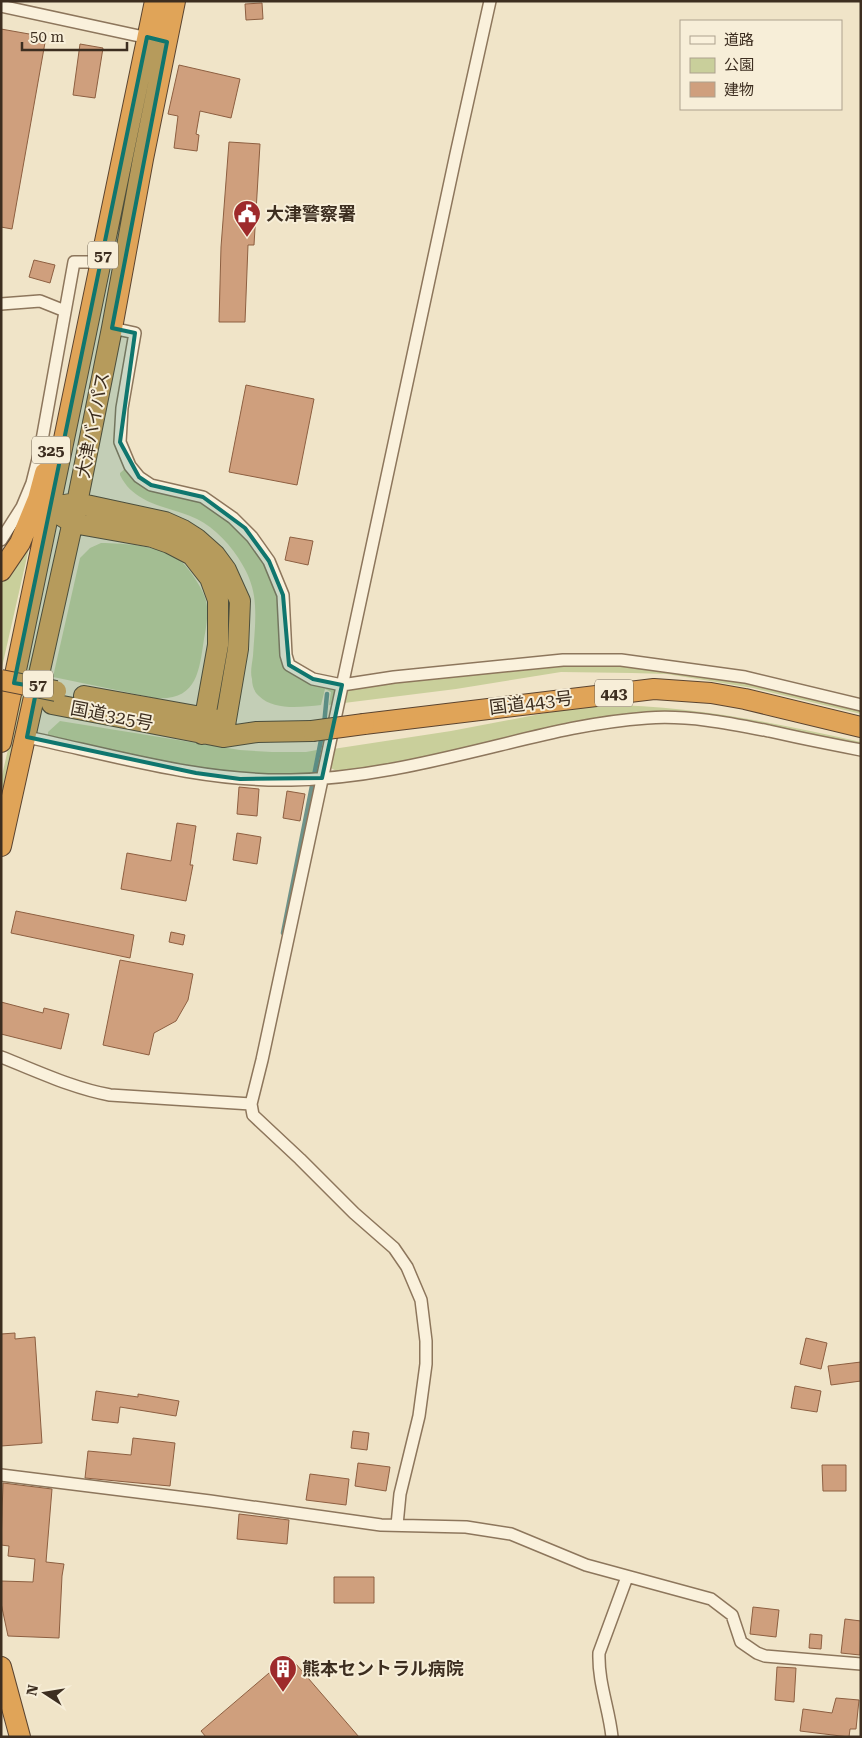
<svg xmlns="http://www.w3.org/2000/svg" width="862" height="1738" viewBox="0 0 862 1738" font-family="'Roboto Serif','Noto Sans JP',serif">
<rect width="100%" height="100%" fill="#f0e4c8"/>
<path fill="#c9cf9b" d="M126 468 201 502 236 525 265 562 277 595 284 663 336 691 335 704 329 705 331 692 325 689 321 705C302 707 274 711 259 696 254 692 252 685 252 679 250 672 252 664 253 656 254 637 257 616 254 596 252 584 248 574 242 564 232 546 215 528 197 519 170 506 135 506 120 475V473Z
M101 543C123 543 165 546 182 562 190 570 204 590 206 601 209 611 206 629 204 639 199 672 197 701 155 698L53 677 80 558 90 548Z
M29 548 2 667 1 666V578Z
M36 642 1 809V780L18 705Z
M593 664C631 667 670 669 708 675 760 683 810 700 861 711V714L753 688 667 674 632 673 561 672 456 689 344 703 346 691 353 687 426 679Z
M602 705C690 705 775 723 861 742V746L675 714 385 767C370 769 342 778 330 767L333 749 451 731 572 708Z
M60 721 240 750 272 752H306L317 750 313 773 305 775 228 772 198 768 48 736V732Z"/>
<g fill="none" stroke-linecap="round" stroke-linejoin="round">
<path stroke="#6f938a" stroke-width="4.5" d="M324 725 327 694
M283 933 322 735"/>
</g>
<path fill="#cf9f7d" stroke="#8d5f41" d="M262 3 263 19 246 20 245 4Z
M1 29 46 37 12 229 1 227Z
M80 44 103 48 95 98 73 95Z
M179 65 240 79 231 118 200 111 196 134 199 135 197 151 174 148 178 116 168 114Z
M229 142 260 144 254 245H248L245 322H219L221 247Z
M34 260 55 265 50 283 29 277Z
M246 385 314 399 297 485 229 472Z
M290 537 313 541 308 565 285 560Z
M239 787 259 789 257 816 237 814Z
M287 791 305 794 300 821 283 818Z
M177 823 196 826 190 865H193L186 901 121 889 127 853 171 861Z
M237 833 261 837 257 864 233 860Z
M16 911 134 935 130 958 11 933Z
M171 932 185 935 183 945 169 942Z
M120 960 193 974 188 1000 176 1021 154 1033 149 1055 103 1045Z
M1 1002 43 1013 44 1008 69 1014 61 1049 1 1034Z
M15 1333V1339L35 1337 42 1443 1 1446V1334Z
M806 1338 827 1343 821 1369 800 1364Z
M861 1362V1381L831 1385 828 1366Z
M795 1386 821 1391 817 1412 791 1408Z
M96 1391 138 1397V1394L179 1401 176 1416 120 1407 118 1423 92 1420Z
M353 1431 369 1433 367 1450 351 1448Z
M133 1438 175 1443 170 1486 85 1478 88 1451 131 1455Z
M358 1463 390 1467 386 1491 355 1486Z
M822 1465H846V1491H823Z
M310 1474 349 1479 346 1505 306 1500Z
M3 1483 52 1489 46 1562 64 1564 62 1576 59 1638 8 1636 1 1603V1581L33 1582 35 1559 8 1556 9 1546 1 1545Z
M239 1514 289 1520 287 1544 237 1539Z
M334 1577H374V1603H334Z
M753 1607 779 1610 776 1637 750 1634Z
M845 1619 861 1621 860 1655 841 1653Z
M810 1634 822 1635 821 1649 809 1648Z
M289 1656 359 1737H206L201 1731Z
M777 1667 796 1668 794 1702 775 1700Z
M836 1698 859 1700 856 1729H850L849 1737 800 1731 803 1709 832 1713Z"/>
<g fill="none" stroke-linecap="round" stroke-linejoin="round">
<defs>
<path id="street" d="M1 6 153 39
M1 304 40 301 65 311
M112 328 135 333 122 408 120 442 130 466 139 477 151 485 203 497 233 518 252 537 269 561 283 595 286 655 289 665 313 679 342 685 394 677 563 660H621L745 677 861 705
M1 540 22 507 32 483 40 451 74 262H102
M27 737C112 755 202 782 291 780 359 779 426 763 492 747 545 734 592 722 647 718 688 715 728 723 769 731 799 738 830 744 861 750
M1 1057C37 1071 72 1088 110 1095L251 1104 262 1060 456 154 490 1
M251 1104 253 1115 300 1159 354 1213 394 1248 407 1267 421 1300 426 1341V1364L419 1416 400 1494 397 1525
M1 1475 210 1501 381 1525 466 1527 511 1534 586 1565 711 1599 732 1615 741 1642 757 1653 765 1656 861 1664
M612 1737C609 1708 598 1683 599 1653L627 1577"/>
<path id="highway" d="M64 505 77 503 165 522 183 530 197 539 215 555 226 570 240 601 238 649 223 737
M62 516 73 523 152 537 169 543 192 555 210 578 218 600V645L202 734
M1 571 20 543 38 499 45 473
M84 696 218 720
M52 704 223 737 257 732 312 731
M364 724 654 689 711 693 745 699 861 727
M1 742 155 1
M1 846 77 503 112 328 143 159 175 1
M1 1667 20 1737"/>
</defs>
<use href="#street" stroke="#8d765c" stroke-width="14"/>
<use href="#highway" stroke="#5b4430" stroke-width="22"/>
<use href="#street" stroke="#faf1dc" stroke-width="11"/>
<use href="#highway" stroke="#e0a458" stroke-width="20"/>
<defs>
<path id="highway-bridge" d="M1 680 56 691
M312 731 364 724"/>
</defs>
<use href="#highway-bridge" stroke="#5b4430" stroke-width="22" stroke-linecap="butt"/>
<use href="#highway-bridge" stroke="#e0a458" stroke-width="20"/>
</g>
<path fill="#0f766e" fill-opacity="0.2" stroke="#0f766e" stroke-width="4" stroke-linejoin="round" d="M147 37 167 42 112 328 135 333 120 442 139 477 151 485 203 497 245 528 269 561 283 595 289 665 313 679 342 685 322 778 240 779 196 773 27 737 37 687 14 683Z"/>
<defs>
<symbol id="civic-pin" viewBox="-11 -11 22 30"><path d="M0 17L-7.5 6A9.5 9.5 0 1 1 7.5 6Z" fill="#9e2a2b" stroke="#f7eed8"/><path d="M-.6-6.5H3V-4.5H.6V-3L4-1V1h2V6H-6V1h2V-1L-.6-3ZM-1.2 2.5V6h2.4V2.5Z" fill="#fff"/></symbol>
<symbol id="building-pin" viewBox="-11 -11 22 30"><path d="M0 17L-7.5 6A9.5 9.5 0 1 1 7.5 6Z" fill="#9e2a2b" stroke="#f7eed8"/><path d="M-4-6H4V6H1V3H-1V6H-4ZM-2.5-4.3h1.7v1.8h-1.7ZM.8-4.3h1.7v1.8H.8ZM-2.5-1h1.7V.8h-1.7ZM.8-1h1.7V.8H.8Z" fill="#fff"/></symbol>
</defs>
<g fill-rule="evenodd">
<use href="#civic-pin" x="231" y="198" width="32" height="43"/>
<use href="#building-pin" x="267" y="1653" width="32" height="43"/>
</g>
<g text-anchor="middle" stroke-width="4" stroke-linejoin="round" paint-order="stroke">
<g fill="#f7eed8" stroke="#756857" stroke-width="1">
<rect x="88" y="241.5" width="30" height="27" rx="4"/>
<rect x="32" y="436.5" width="38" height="27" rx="4"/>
<rect x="23" y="670.5" width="30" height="27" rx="4"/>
<rect x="595" y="679.5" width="38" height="27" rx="4"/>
</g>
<g font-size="16" font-weight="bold" fill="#3d2e20">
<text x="103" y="261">57</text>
<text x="51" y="456">325</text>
<text x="38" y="690">57</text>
<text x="614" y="699">443</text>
</g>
<g font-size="18" font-weight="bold" fill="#3d2e20" stroke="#f7eed8" text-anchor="start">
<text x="266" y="220">大津警察署</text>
<text x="302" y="1675">熊本セントラル病院</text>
</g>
<g font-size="18" fill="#3d2e20" stroke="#f7eed8">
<text transform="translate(93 425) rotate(-79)" y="6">大津バイパス</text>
<text transform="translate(531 703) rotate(-7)" y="6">国道443号</text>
<text transform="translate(112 716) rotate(11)" y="6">国道325号</text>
</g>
</g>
<rect width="862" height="1738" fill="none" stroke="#3d2e20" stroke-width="5"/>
<rect x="680" y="20" width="162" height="90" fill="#f7eed8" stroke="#ada18e"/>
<rect x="690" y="36" width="25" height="8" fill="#faf1dc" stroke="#ada18e"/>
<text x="724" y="45" font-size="15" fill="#3d2e20">道路</text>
<rect x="690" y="58" width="25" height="15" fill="#c9cf9b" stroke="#ada18e"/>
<text x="724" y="70" font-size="15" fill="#3d2e20">公園</text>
<rect x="690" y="82" width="25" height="15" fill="#cf9f7d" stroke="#ada18e"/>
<text x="724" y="95" font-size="15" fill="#3d2e20">建物</text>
<g transform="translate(45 1693) rotate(282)" stroke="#f7eed8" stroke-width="4" paint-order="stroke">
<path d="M0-4L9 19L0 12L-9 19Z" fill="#3d2e20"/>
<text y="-8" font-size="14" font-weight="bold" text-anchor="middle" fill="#3d2e20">N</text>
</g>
<path d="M22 42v8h105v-8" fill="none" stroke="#3d2e20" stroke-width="2.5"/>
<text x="30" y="42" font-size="15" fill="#3d2e20" stroke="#f7eed8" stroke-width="4" paint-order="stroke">50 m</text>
</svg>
